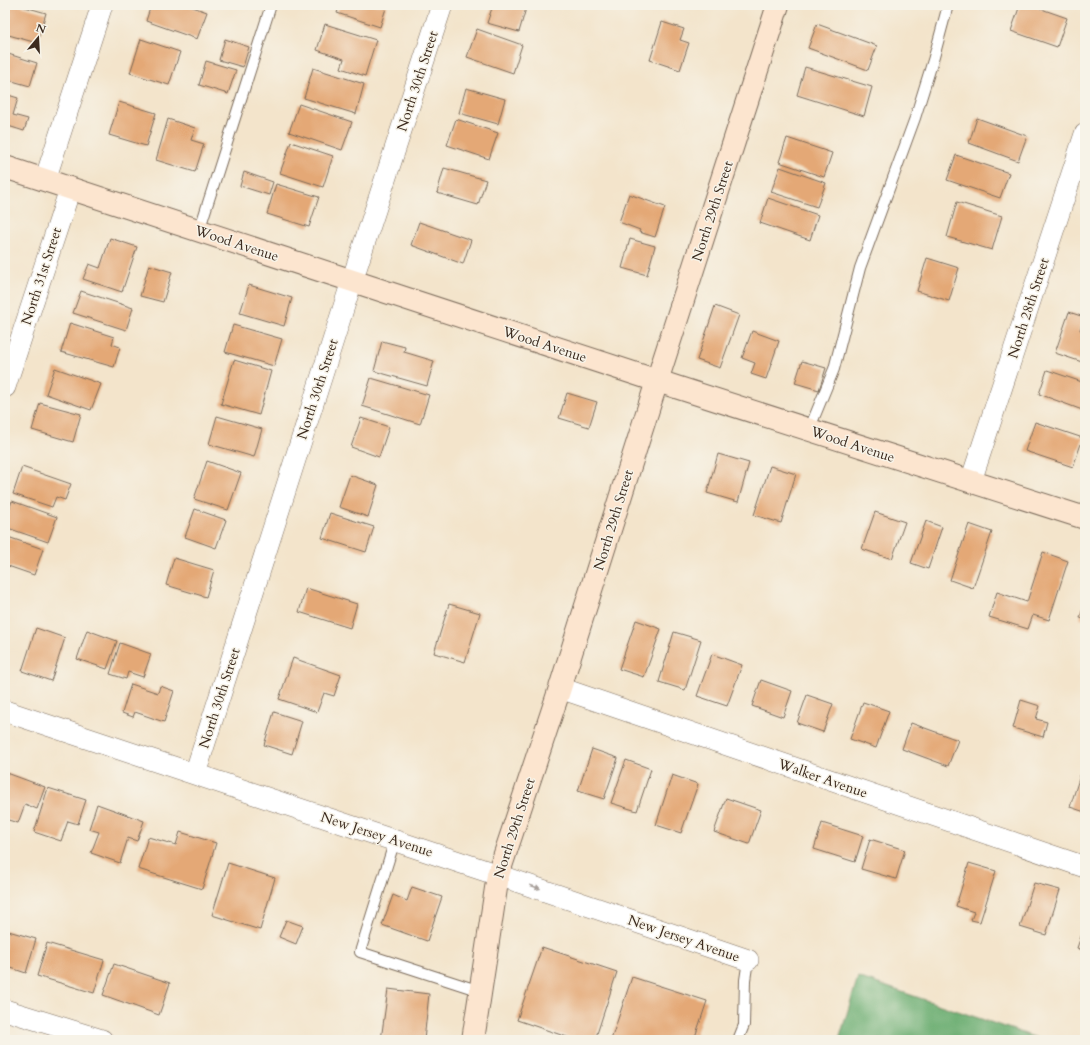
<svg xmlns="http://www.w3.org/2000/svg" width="1090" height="1045" viewBox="0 0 1090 1045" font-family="Cardo,serif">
<rect width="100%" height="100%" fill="#f7f3e8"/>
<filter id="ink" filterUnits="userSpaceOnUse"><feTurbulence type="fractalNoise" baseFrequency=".025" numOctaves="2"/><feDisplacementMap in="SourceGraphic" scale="8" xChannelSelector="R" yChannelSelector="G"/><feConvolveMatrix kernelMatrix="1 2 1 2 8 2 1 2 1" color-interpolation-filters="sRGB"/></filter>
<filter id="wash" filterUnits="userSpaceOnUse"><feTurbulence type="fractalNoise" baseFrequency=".012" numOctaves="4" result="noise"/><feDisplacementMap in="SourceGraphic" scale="16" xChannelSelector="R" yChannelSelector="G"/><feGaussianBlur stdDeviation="0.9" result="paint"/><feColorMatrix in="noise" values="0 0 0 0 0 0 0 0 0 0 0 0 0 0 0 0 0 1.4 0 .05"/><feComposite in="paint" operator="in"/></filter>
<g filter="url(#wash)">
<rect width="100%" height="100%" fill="#f3e4cb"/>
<path fill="#6aad71" stroke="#526c48" d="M858 977 1043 1040H839Z"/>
<g id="blocks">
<path fill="#e4a876" d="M5 5H18L46 13 37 43 5 34Z
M151 5H187L207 12 197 39 146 21Z
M340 5H387L380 27 337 13Z
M493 5H527L519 32 487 23Z
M1020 5H1030L1067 18 1057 47 1011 31Z
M662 22 684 29 680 40 689 43 680 70 650 60Z
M325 24 376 40 365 76 341 68 344 59 317 50Z
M817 24 877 46 868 70 808 48Z
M477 29 522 45 513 73 467 57Z
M141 39 180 52 169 85 130 73Z
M225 39 249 47 243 67 219 60Z
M5 53 37 63 30 86 5 79Z
M206 61 236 70 228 94 199 85Z
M805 67 872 87 864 116 797 95Z
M313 68 364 84 356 114 304 98Z
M466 88 505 99 498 124 459 113Z
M5 94 18 98 13 115 28 119 24 131 5 125Z
M119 102 156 113 146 146 109 135Z
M299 104 352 122 342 150 289 132Z
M977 118 1027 136 1018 161 969 143Z
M168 119 195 128 191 140 204 144 195 172 156 160Z
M456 119 498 133 489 159 447 145Z
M787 138 832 153 824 177 779 162Z
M291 142 333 156 323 187 280 173Z
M956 155 1009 173 1000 198 947 180Z
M780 167 826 183 817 207 771 192Z
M444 168 486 180 478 205 437 193Z
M244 172 273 182 269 195 240 186Z
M276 184 319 197 309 227 267 214Z
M629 194 665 207 655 237 639 232 640 230 619 222Z
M768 198 818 215 810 240 760 223Z
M957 202 1002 216 992 250 947 237Z
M419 222 471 240 463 264 411 245Z
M110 238 137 247 122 292 83 279 89 264 100 268Z
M630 239 655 246 647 275 622 268Z
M927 258 959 268 949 301 917 291Z
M149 265 172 272 163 302 140 296Z
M249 285 292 298 284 326 240 313Z
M81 291 133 308 126 330 73 313Z
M715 306 739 315 720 368 697 360Z
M1069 312 1084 317 1080 330 1085 332V363L1055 353Z
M70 323 114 337 112 344 120 347 114 367 61 352Z
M233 325 282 339 274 366 225 352Z
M752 331 779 341 766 379 751 374 755 363 742 358Z
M382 341 405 347 404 352 434 361 427 386 374 371Z
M234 360 271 371 259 415 221 404Z
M802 361 826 368 819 390 795 383Z
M55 368 101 384 91 410 46 394Z
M1047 370 1085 383V411L1039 394Z
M371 378 429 395 420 424 362 406Z
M567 393 597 402 589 427 559 418Z
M40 403 81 414 73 442 32 430Z
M217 416 262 429 254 457 209 444Z
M361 418 389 427 379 457 351 447Z
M1035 422 1083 438 1073 467 1025 451Z
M718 454 749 463 738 502 707 493Z
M207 461 241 473 228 510 194 499Z
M770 466 796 474 781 523 754 515Z
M22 467 71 484 65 500 56 497 52 507 13 494Z
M350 475 378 485 368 517 339 507Z
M12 501 57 517 48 542 5 527V521Z
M195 509 226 520 216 548 185 537Z
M875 512 905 522 892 559 862 549Z
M330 513 374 527 366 552 322 538Z
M926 521 942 527 928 569 911 563Z
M969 524 992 532 973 588 950 580Z
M5 536 43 549 34 575 5 565Z
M1043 552 1068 561 1049 620 1033 615 1028 629 989 617 997 592 1027 602Z
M174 558 214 570 206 597 166 585Z
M306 588 357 604 350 628 299 612Z
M1085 602V619L1080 618Z
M449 604 480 613 465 662 434 653Z
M636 620 661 629 644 677 619 669Z
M36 628 65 638 51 681 22 671Z
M87 630 117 641 107 669 77 659Z
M674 632 701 640 685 690 659 682Z
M120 643 151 654 143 677 128 672 126 679 110 674Z
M712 654 742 665 727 706 697 696Z
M293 658 341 675 334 696 324 693 317 712 279 699Z
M761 680 792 691 783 717 752 706Z
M131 684 158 693 160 686 174 691 164 722 135 712 133 717 122 713Z
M807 695 833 704 823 732 797 723Z
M1021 700 1040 706 1036 719 1047 722 1043 737 1013 728Z
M863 702 889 711 876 748 850 739Z
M274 712 302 721 292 754 264 745Z
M911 723 958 740 948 766 902 749Z
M592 749 618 758 604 799 578 791Z
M626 760 651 769 637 811 611 803Z
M1085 760V812L1070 807Z
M7 773 45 787 37 809 25 804 18 823 5 819V779Z
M672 775 698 784 681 833 656 825Z
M48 788 86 800 78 824 68 821 61 841 34 832Z
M726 798 761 810 749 844 714 832Z
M97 804 144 821 137 841 128 838 120 863 91 853 99 832 89 829Z
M822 823 863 836 855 862 814 849Z
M180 832 216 843 202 889 138 869 148 837 176 845Z
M870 839 905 850 896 879 861 869Z
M228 863 275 878 260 930 212 915Z
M969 863 996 871 980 922 971 920 974 912 956 906Z
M1034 883 1060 890 1046 935 1020 927Z
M412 887 442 897 427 941 382 925 393 895 407 901Z
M286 920 303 926 296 944 279 937Z
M1085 925V951L1077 948Z
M5 930 36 939 26 973 5 966Z
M47 943 104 960 94 993 37 976Z
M542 947 617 972 595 1040H576L517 1020Z
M114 964 170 983 159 1015 103 995Z
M632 977 707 1001 694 1040H611Z
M388 989 429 994 424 1040H381Z"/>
</g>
</g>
<g filter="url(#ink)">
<use href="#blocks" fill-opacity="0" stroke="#7b6b5b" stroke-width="1"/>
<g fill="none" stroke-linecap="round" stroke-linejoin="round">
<defs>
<path id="lane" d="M199 231 271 5
M809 430 834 369 860 268 915 118 934 57 948 5
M395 840 360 952 480 991
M738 1040 744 1025 745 980 748 960"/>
<path id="street" d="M45 180 102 5
M5 387 70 189
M971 481 1085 134
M560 688 1085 867
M5 711 498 875 748 960
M195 774 352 281 442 5
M5 1010 102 1040"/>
<path id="secondary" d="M5 167 676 387 1085 518
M473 1040 498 875 560 688 657 381 778 5"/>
</defs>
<use href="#lane" stroke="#7b6b5b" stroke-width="12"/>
<use href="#street" stroke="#7b6b5b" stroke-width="22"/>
<use href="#secondary" stroke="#7b6b5b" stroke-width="24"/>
<use href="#lane" stroke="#fff" stroke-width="10"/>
<use href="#street" stroke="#fff" stroke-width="21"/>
<use href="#secondary" stroke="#fce5cf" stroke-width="22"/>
</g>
<defs><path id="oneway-solid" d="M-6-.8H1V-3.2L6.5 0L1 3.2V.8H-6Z"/></defs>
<use fill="#a79f9a" href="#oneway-solid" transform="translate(535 887) rotate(19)"/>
</g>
<g text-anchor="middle" stroke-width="3" stroke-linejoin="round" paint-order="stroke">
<g font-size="14" fill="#3b2a1e" stroke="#f7f3e8">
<text transform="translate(417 81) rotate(-72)" y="5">North 30th Street</text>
<text transform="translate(712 211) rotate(-72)" y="5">North 29th Street</text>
<text transform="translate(237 243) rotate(18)" y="5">Wood Avenue</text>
<text transform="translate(41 276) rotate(-72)" y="5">North 31st Street</text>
<text transform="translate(1028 308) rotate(-72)" y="5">North 28th Street</text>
<text transform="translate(545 344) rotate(18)" y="5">Wood Avenue</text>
<text transform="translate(317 389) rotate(-72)" y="5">North 30th Street</text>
<text transform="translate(853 444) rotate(18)" y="5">Wood Avenue</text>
<text transform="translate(613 520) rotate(-73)" y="5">North 29th Street</text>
<text transform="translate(219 698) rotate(-72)" y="5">North 30th Street</text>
<text transform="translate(823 778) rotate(19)" y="5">Walker Avenue</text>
<text transform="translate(514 828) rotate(-72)" y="5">North 29th Street</text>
<text transform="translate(377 834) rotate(18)" y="5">New Jersey Avenue</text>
<text transform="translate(684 938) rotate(19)" y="5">New Jersey Avenue</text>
</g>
</g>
<rect width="1090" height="1045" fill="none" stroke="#f7f3e8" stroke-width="20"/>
<g transform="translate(38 38) rotate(18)" stroke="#f7f3e8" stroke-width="3" paint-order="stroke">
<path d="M0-3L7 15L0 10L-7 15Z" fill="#3b2a1e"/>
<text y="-6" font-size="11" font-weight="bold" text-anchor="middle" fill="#3b2a1e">N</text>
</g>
</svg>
